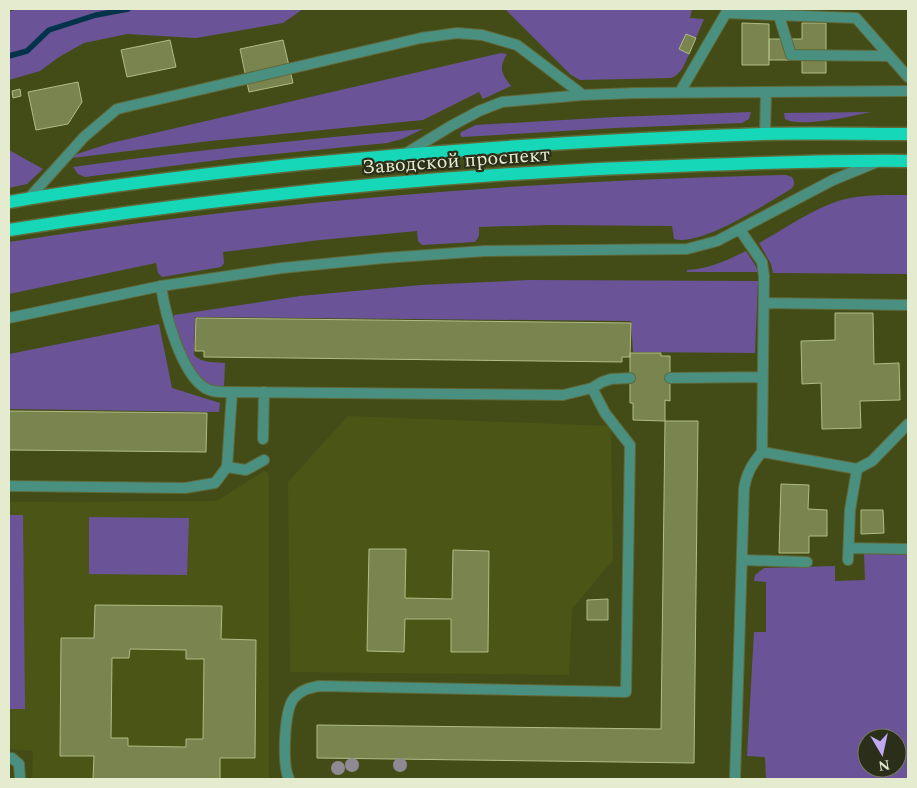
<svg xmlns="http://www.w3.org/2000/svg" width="917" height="788" viewBox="0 0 917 788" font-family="Spectral,serif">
<rect width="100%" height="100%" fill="#434c17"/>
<path fill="#4b5516" d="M348 416 611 426 613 560 572 609 569 675 290 672 288 482Z
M264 471 268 472 269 479V779H32L33 751 9 749V502L217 501Z"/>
<path fill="#6a5497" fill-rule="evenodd" d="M17 9H303L283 23 196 38 127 34 84 43 59 57 40 71 9 80V12Z
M505 9H692L690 18 704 19 696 38 686 34 679 49 689 54C685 63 682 74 671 78L580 80 571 75Z
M501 53 507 54C498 68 502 74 511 86L483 99 479 92 423 120 210 141 72 158 74 155 111 143Z
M751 112 749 119 742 123 615 128 462 137 460 135 461 132 476 125 615 117Z
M871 112C853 116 800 128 785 119L784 113Z
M423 129 402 139 387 143 234 158 85 177 78 174 73 167C189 151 306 139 423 129Z
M9 150 43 169 27 184 9 188Z
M786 175 792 177C795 182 795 185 791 189 767 203 701 247 674 239L672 226 549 225 479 227V236L475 242 422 245 418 241 417 231 320 240 223 252 224 263 221 267 162 277 158 273 156 263 9 294V242C266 201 526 181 786 175Z
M908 195V274L773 273 771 264 759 243C784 229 811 210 838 201 861 194 885 195 908 195Z
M746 251 755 265 758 272H687V270C709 269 726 261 746 251Z
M529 280 758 281 755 353 633 352 631 321 195 317 194 355C201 363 215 362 225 363L224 388C219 388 214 387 209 384 192 373 172 335 174 315L300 296 421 285Z
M159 324 172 388 220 403 219 412 9 409V354Z
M9 515H23L25 709H9Z
M89 517 189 518 187 575 89 574Z
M864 553 908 554V779H766L765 757 747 756 754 632H766V582L754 581 755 575 764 568 835 566V581L865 580ZM867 738H897V768H867Z"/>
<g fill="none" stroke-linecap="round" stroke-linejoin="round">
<path stroke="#03334b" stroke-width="5.5" d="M9 56 27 51 49 30 96 15 128 9"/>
</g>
<path fill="#7a844f" stroke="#b1bc85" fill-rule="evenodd" d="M742 23 769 24V65H742Z
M802 23H826V73H802V60H769V39H802Z
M686 34 696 38 689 54 679 49Z
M170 40 176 67 127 77 121 50Z
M283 40 293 83 249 92 240 49Z
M78 82 82 102 68 124 36 130 28 92Z
M20 89 21 96 13 98 12 91Z
M835 313H873L874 364 899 363 900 400 860 401 861 428 822 429 821 383 802 384 801 341 835 340Z
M196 318 631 323 630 357H622V362L204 357V351H195Z
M630 353H661V356H670V401L665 400V421L633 420V403H630Z
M9 411 207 413 206 452 9 450Z
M665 421H698L694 763 317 758V725L661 729Z
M781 484 809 485 808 509 827 510V536H809V553H779Z
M861 510H883L884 533 861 534Z
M369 549H406L405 598 452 599 453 550 489 551 488 652H451V619H405L404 652 367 651Z
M608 599V620H587V600Z
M95 605 222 606 221 639 256 640 255 758H220V779H93L94 756H60L61 638H94ZM130 649 186 650V659H204L203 739H186V747L128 746V738H111L112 658H129Z"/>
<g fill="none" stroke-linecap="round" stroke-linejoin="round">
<defs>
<path id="lane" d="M779 16 791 55 889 56
M680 92 726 13 856 18 908 77
M765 134 766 92
M405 154 451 126 479 111 502 102 583 95 636 93 908 91
M29 198 84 137 117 109 421 38 457 33 482 35 517 45 583 95
M161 286C165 314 181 373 205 388 213 393 224 392 232 392
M764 303 908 305
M670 378 763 377
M263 439 264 392
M762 452 857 469 850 510 848 560
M227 467 246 470 264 460
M857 469 872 461 908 424
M9 486 185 488 215 483 227 467 232 392 563 395 592 388 602 382 611 379 630 378
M849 548 908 549
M742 560 807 562
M9 758H12L19 764 20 779
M289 779C282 764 284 710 294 698 301 690 309 688 319 686L626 692 630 445 605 413 592 388
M735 779 744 489C746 474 752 464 762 452L764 276 762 262 740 230"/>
<path id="street" d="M9 318 161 286 282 268 384 258 485 251 687 249 717 241 833 180 877 162"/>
<path id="primary" d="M9 202C106 185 204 174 301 164 455 149 609 139 763 134 811 133 860 134 908 134
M9 230C238 194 468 172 700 165 769 163 839 160 908 161"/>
</defs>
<use href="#lane" stroke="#606938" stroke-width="12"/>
<use href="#street" stroke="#606938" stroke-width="12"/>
<use href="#primary" stroke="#606938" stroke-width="15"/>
<use href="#lane" stroke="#4a9081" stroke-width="10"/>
<use href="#street" stroke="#4a9081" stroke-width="10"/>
<use href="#primary" stroke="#17d7b9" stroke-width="12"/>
</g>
<g fill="#8f8a92">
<circle cx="352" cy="765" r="7"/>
<circle cx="400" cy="765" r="7"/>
<circle cx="338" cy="768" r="7"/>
</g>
<g text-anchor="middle" stroke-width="4.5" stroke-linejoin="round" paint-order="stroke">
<g font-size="20" fill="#e4ebcf" stroke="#2b2f19">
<text transform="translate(456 160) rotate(-4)" y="7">Заводской проспект</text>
</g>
</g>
<rect width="917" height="788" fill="none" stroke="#e4ebcf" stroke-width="20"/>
<g transform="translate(882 753) rotate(171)"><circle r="24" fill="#2b2f19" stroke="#757a62"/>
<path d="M0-4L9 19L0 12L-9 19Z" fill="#bfa9f4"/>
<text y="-8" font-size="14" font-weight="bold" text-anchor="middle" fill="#e4ebcf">N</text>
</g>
</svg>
